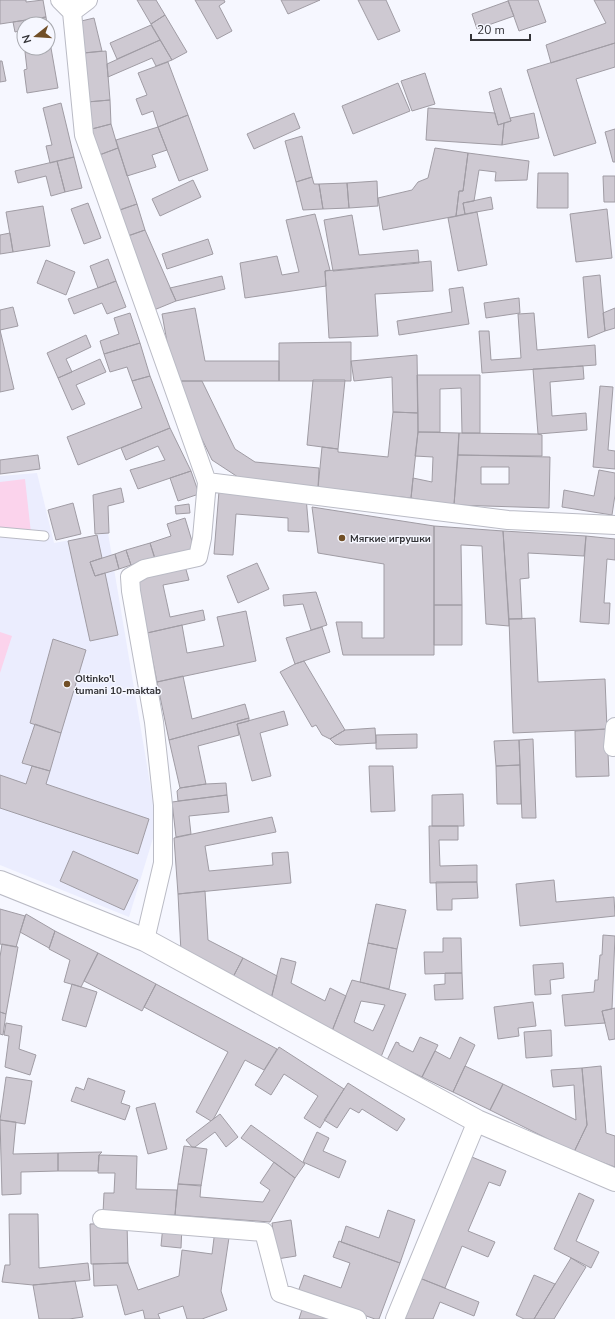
<svg xmlns="http://www.w3.org/2000/svg" width="615" height="1319" viewBox="0 0 615 1319" font-family="'Nunito Sans',sans-serif">
<rect width="100%" height="100%" fill="#f6f7ff"/>
<path fill="#ebedfe" d="M37 473 54 543 108 533 157 825 129 917 0 865V476Z"/>
<path fill="#fbd3ec" d="M25 479 31 533 0 536V482Z
M0 632 12 636 0 673Z"/>
<path fill="#cec9d2" stroke="#a09ca4" fill-rule="evenodd" d="M0 0H26V2L43 0 46 17 0 24Z
M137 0H156L165 15 151 24Z
M195 0H224L225 2 219 6 232 31 217 39Z
M281 0H320L288 14Z
M358 0H386L400 31 378 40Z
M508 0H538L546 22 519 31Z
M594 0H615V43L551 63 546 45 606 23Z
M508 1 514 16 477 29 472 14Z
M165 15 187 52 172 60 151 24Z
M46 17 47 24H24V34L23 30 15 32 13 22Z
M94 18 102 51 85 53 77 22Z
M151 25 160 40 117 59 110 43Z
M48 28 51 48 27 52 26 48H48Z
M160 40 172 60 156 66 152 58 108 77 107 64Z
M615 43V67L576 79 596 143 554 156 527 70Z
M51 48 58 88 27 93 24 70 27 69 25 52Z
M106 51 110 100 87 102 82 53Z
M0 61H2L6 81 0 82Z
M168 62 188 115 158 127 153 111 142 115 136 99 147 95 138 73Z
M425 73 435 104 412 111 401 81Z
M398 83 410 111 353 134 342 106Z
M501 88 511 121 498 125 489 92Z
M110 100 111 124 88 130 87 102Z
M61 103 74 157 50 163 46 146 52 145 43 108Z
M428 108 495 113 498 125 504 123 502 145 426 140Z
M294 113 300 128 254 149 247 134Z
M534 113 539 138 502 145 504 123 511 121 510 118Z
M188 115 208 170 179 181 158 127Z
M111 124 118 148 94 157 88 130Z
M158 127 167 150 152 155 156 167 127 176 116 140Z
M615 129V162H613L605 132Z
M302 136 312 177 296 182 285 141Z
M118 148 137 204 114 212 94 157Z
M435 148 468 153 463 191H459L456 216 383 230 378 198 412 190 418 182 428 178Z
M468 153 529 161 527 180 495 181 496 172 479 170 474 201 463 203 465 214 456 216 459 191H463Z
M74 157 82 188 65 192 57 161Z
M57 161 65 192 51 196 46 176 18 183 15 171Z
M538 173H568V208H537Z
M603 176H615V202H604Z
M312 177 314 184H319L323 209 303 210 296 182Z
M193 180 201 197 160 216 152 199Z
M377 181 378 206 349 208 347 183Z
M347 183 349 208 323 209 319 184Z
M491 197 493 209 465 214 463 203Z
M88 203 101 238 84 244 71 209Z
M137 204 145 230 122 238 114 212Z
M43 206 50 246 13 252 6 212Z
M607 209 612 258 576 262 570 214Z
M477 212 487 265 458 271 448 218Z
M315 214 330 270 325 271 326 286 245 298 240 263 277 256 282 275 299 272 286 220Z
M352 215 359 255 418 250 419 263 333 271 324 220Z
M145 230 176 301 154 310 122 238Z
M10 233 13 252 0 254V235Z
M208 239 213 254 167 269 162 254Z
M108 259 116 281 98 288 90 266Z
M46 260 75 272 66 295 37 283Z
M431 261 433 291 375 294 378 336 329 338 325 271Z
M600 275 605 331 588 338 583 277Z
M222 276 225 289 176 301 170 288Z
M116 281 126 307 107 314 102 303 74 314 68 299Z
M463 287 469 324 399 335 397 321 452 312 449 289Z
M519 298 520 313 486 318 484 303Z
M13 307 18 326 0 330V310Z
M195 308 205 361H279V381H174L162 314Z
M615 308V328L605 331 603 313Z
M130 313 140 343 104 354 100 341 119 334 114 318Z
M534 313 537 350 595 345 596 365 482 373 479 331H489L491 360 521 358 518 314Z
M0 330 14 389 0 392Z
M86 335 91 347 66 359 72 372 58 378 47 353Z
M351 342V381H279V343Z
M140 343 150 376 132 381 127 367 110 372 104 354Z
M417 355 418 413 393 412 392 377 354 381 351 361Z
M100 359 106 372 76 385 85 404 72 410 58 378Z
M583 366 584 379 550 382 552 416 586 413 587 430 538 434 533 369Z
M417 375H480V433H462L461 388 440 389V432H418Z
M150 376 170 428 78 465 67 437 142 408 132 381Z
M313 380H345L338 449 307 445Z
M174 381H202L235 449 255 462 319 468 318 488 244 481 212 460Z
M600 386 613 387 608 450 615 451V469L593 467Z
M393 412 418 413V432L411 498 318 488 322 447 338 449V452L388 457Z
M170 428 191 471 138 489 130 470 165 460 158 446 126 460 121 448Z
M418 432 459 433 454 505 411 498 413 478 432 482 433 457 415 456Z
M459 433 538 434 542 435V456L458 455Z
M38 455 40 469 0 474V460Z
M458 455 550 457 549 508 454 505ZM481 467H509V484H481Z
M599 470 615 473V495L612 515 562 507 564 490 594 496Z
M191 471 199 494 178 501 170 478Z
M121 488 124 502 108 506 109 533 95 534 93 495Z
M219 491 306 497 309 532 288 531V518L236 514 233 555 214 554Z
M73 503 81 534 56 540 48 510Z
M189 504 190 513 176 514 175 506Z
M312 507 434 526V655H343L336 622H362V638H384V564L318 553Z
M185 518 195 551 156 563 150 543 171 536 167 524Z
M434 526 503 531 509 626 486 624 482 546 461 545 462 605H434Z
M503 531 586 536 584 556 528 553 529 578 520 579 522 619H509Z
M97 535 102 558 90 562 95 576 105 573 118 635 90 641 68 541Z
M586 536 615 539V560L607 559 604 603H610L609 624 580 622Z
M150 543 155 558 131 565 126 550Z
M126 550 131 565 119 569 115 554Z
M115 554 119 569 95 576 90 562Z
M257 563 269 589 238 603 227 576Z
M185 566 189 580 163 585 170 617 203 610 205 620 147 633 135 576Z
M316 592 327 625 311 630 303 604 284 606 283 595Z
M434 605H462V645H434Z
M246 611 256 661 157 682 147 633 182 625 187 653 224 646 217 617Z
M535 618 538 682 605 679 607 729 513 733 509 619Z
M322 627 330 652 295 664 286 638Z
M53 639 86 650 61 733 30 723Z
M304 661 345 730 330 739 322 735 316 725 312 727 280 672 295 664Z
M183 676 192 719 245 704 249 718 169 740 157 682Z
M284 711 288 725 260 733 271 776 252 781 237 724Z
M249 718V721L237 724 239 735 198 746 206 784 180 788 169 740Z
M35 724 61 733 50 771 22 763Z
M375 728 376 743 340 745 335 744 330 739 345 730Z
M607 729 609 776 576 777 575 731Z
M417 734V748L376 749V735Z
M533 739 536 818H522L519 740Z
M519 740 520 765 496 766 494 741Z
M520 765 521 804H497L496 766Z
M32 766 50 771 46 784 149 819 138 854 0 808V775L26 784Z
M369 766H393L395 811 371 812Z
M226 783 227 795 178 801 177 791 180 788 206 784Z
M463 794 464 826H432V795Z
M227 795 229 812 189 816 191 834 176 837 172 802Z
M272 817 276 832 205 846 209 871 273 865 272 853 288 852 291 883 178 894 174 838Z
M429 826H458V840H439L440 866 477 865V882L430 883Z
M73 851 138 880 124 910 60 881Z
M554 880 556 902 614 897 615 916 520 926 516 884Z
M436 882H477L478 898 452 899V910H437Z
M205 891 208 940 243 958 232 979 181 952 178 894Z
M376 904 406 910 397 949 368 943Z
M0 909 25 916 16 947 0 944Z
M26 914 55 931 49 948 20 932Z
M55 931 98 953 81 987 64 982 70 960 49 949Z
M603 935 615 936 612 1009 602 1011 605 1023 565 1026 562 995 594 992 595 980H598L600 955H602Z
M443 938H461L462 973 425 974 424 952H443Z
M368 943 397 949 389 989 360 982Z
M2 944 18 947 6 1014 0 1012V957Z
M98 953 156 984 142 1011 84 981Z
M243 958 277 976 271 999 232 979Z
M281 958 296 962 291 983 325 1001 330 988 346 996 332 1031 271 999Z
M563 963 564 978 550 980 551 994 535 995 533 965Z
M445 973H462L463 999 435 1000 434 985 445 984Z
M352 980 406 994 381 1057 332 1031ZM361 1001 385 1005 373 1031 354 1022Z
M72 984 97 992 86 1027 62 1020Z
M156 984 277 1049 264 1070 245 1060 214 1118 211 1121 196 1112 228 1052 144 1007Z
M533 1002 536 1026 518 1028 519 1036 498 1039 494 1007Z
M615 1008V1039L609 1040 602 1011Z
M0 1012 6 1014 3 1035 0 1034Z
M6 1023 22 1026 19 1049 36 1055 30 1075 5 1067 9 1036 4 1035Z
M551 1030 552 1056 526 1058 524 1032Z
M420 1037 438 1045 422 1077 387 1060 396 1042 399 1043V1045L413 1052Z
M460 1037 475 1045 453 1092 422 1077 435 1051 450 1059Z
M279 1047 344 1089 320 1128 304 1118 318 1096 284 1074 271 1095 255 1085Z
M465 1066 503 1084 490 1110 453 1092Z
M601 1066 606 1133 615 1136V1167L574 1152 587 1125 582 1068Z
M582 1068 587 1125 574 1152 490 1110 503 1084 576 1120 574 1085 553 1087 551 1070Z
M6 1077 32 1081 25 1124 0 1120Z
M88 1078 125 1091 121 1103 130 1106 125 1120 71 1101 76 1087 84 1090Z
M348 1083 405 1119 397 1131 362 1109 359 1113 350 1108 337 1128 324 1120Z
M155 1103 167 1149 148 1154 136 1108Z
M220 1114 238 1137 226 1147 215 1132 195 1147H192L186 1140Z
M0 1120 16 1122 13 1154 58 1153V1171L21 1172V1194L2 1195Z
M251 1125 305 1164 295 1178 241 1138Z
M317 1132 329 1138 323 1151 346 1161 339 1178 303 1162Z
M184 1146 207 1149 201 1186 178 1184Z
M102 1152 99 1155 98 1171H58V1153Z
M99 1155 137 1156 136 1189 177 1190 175 1215 103 1213 104 1193H114L115 1173H98Z
M467 1155 506 1171 500 1186 489 1182 468 1231 495 1242 488 1257 462 1246 445 1288 417 1277Z
M274 1162 295 1178 270 1222 175 1215 178 1184 201 1185 200 1197 263 1202 270 1190 260 1183Z
M579 1193 594 1200 576 1241 599 1252 591 1268 554 1249Z
M388 1210 415 1220 400 1263 341 1242 346 1226 379 1238Z
M9 1214H38L39 1268 88 1263 90 1280 33 1285 2 1282 5 1265H10Z
M291 1220 296 1256 277 1259 272 1223Z
M127 1223 128 1263 91 1264 90 1224Z
M163 1225 182 1226 181 1248 161 1246Z
M215 1230 230 1231 221 1291 227 1310 202 1319H187L183 1306 158 1314 160 1319H145L143 1310 125 1315 117 1285 94 1286 93 1264 128 1263 138 1290 179 1276 182 1250 212 1254Z
M339 1241 400 1263 379 1319H375L298 1292 304 1275 341 1288 350 1263 333 1257Z
M571 1258 586 1267 554 1319H534Z
M534 1275 555 1284 534 1319H524L516 1315Z
M417 1277 479 1302 474 1316 440 1302 433 1319H400Z
M75 1281 83 1317 69 1319H39L33 1285Z
M304 1303 342 1319H299Z"/>
<g fill="none" stroke-linecap="round" stroke-linejoin="round">
<defs>
<path id="lane" d="M0 532 44 536"/>
<path id="street" d="M60 0 72 12 88 0
M72 12 84 135 207 482 508 520 615 525
M613 747 615 727
M145 940 163 863V805L154 722 131 591 130 577 144 569 198 557 202 538 207 482
M102 1219 264 1232 280 1293 357 1319
M395 1319 477 1121"/>
<path id="secondary" d="M0 882 145 940 477 1121 615 1180"/>
</defs>
<use href="#lane" stroke="#babbc5" stroke-width="11"/>
<use href="#street" stroke="#babbc5" stroke-width="20"/>
<use href="#secondary" stroke="#babbc5" stroke-width="24"/>
<use href="#lane" stroke="#fff" stroke-width="9"/>
<use href="#street" stroke="#fff" stroke-width="18"/>
<use href="#secondary" stroke="#fff" stroke-width="22"/>
</g>
<g fill="#714f27" stroke="#f6f7ff" stroke-width="1.5">
<circle cx="342" cy="538" r="4"/>
<circle cx="67" cy="684" r="4"/>
</g>
<g text-anchor="middle" stroke-width="3" stroke-linejoin="round" paint-order="stroke">
<g font-size="10" font-weight="bold" fill="#333337" stroke="#f6f7ff" text-anchor="start">
<text x="350" y="542">Мягкие игрушки</text>
<text x="75" y="682">Oltinko'l<tspan x="75" dy="12">tumani 10-maktab</tspan></text>
</g>
</g>
<g transform="translate(36 36) rotate(253)"><circle r="19" fill="#f6f7ff" stroke="#a8a9af"/>
<path d="M0-3L7 15L0 10L-7 15Z" fill="#714f27"/>
<text y="-6" font-size="11" font-weight="bold" text-anchor="middle" fill="#333337">N</text>
</g>
<path d="M471 34v6h59v-6" fill="none" stroke="#333337" stroke-width="2"/>
<text x="477" y="34" font-size="12" fill="#333337" stroke="#f6f7ff" stroke-width="3" paint-order="stroke">20 m</text>
</svg>
